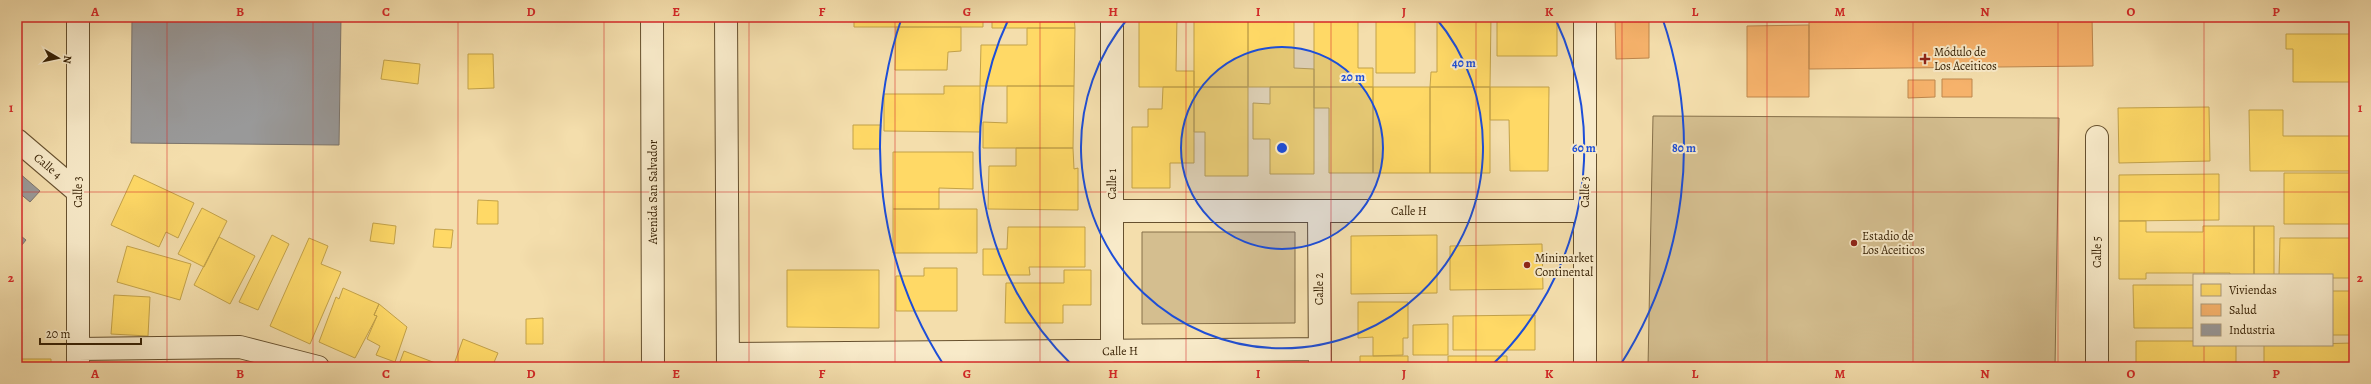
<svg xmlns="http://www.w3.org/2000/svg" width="2371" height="384" viewBox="0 0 2371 384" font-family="Alegreya,serif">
<rect width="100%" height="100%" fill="#f4deac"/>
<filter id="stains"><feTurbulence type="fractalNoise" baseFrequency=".005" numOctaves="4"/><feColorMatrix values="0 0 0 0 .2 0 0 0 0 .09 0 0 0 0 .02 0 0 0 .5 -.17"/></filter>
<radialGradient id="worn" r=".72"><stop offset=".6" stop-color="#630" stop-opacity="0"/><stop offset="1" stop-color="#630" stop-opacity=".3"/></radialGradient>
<path fill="#d4be8f" stroke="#86704a" d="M1653 116 2059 118 2055 367H1648Z
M1142 232H1295V323L1142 324Z"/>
<path fill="#ffd966" stroke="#c3a249" d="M540 17H554V20L540 19Z
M854 17H983V27H854Z
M992 17H1074L1075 28H992Z
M1139 17H1177L1176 71H1194V87H1139Z
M1194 17H1248V87H1194Z
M1248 17H1294V68L1314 69V87H1248Z
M1314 17H1358V68H1373V87H1314Z
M1376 17H1415V73H1376Z
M1437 17H1491L1490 87H1430L1431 72H1437Z
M1497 17H1557V56H1497Z
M896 27H961V51L948 52 947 70H895Z
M1027 28H1075L1074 86H980L981 45H1027Z
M2286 34H2354V82H2293V49H2286Z
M468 54H493L494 88 468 89Z
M384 60 420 64 418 84 381 79Z
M944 86H980V132L884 131V94H944Z
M1007 86H1074L1073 148H983V122L1007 123Z
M1163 87H1194V163H1170V188H1132V127H1148V109H1162Z
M1194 87H1248V176H1205V132H1194Z
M1270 87H1314V174H1270V139H1253V103L1270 104Z
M1314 87H1373V173H1329V108H1314Z
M1373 87H1430V173H1373Z
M1430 87H1490V173H1430Z
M1490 87H1549L1548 171H1510L1509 120H1490Z
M2209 107 2210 161 2119 163 2118 108Z
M2249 110H2283V136H2354V171H2250Z
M853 125H881L880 149H853Z
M1016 148H1073L1074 169 1078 168V210L988 209 989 166H1016Z
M893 152H973V189L939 188V209H893Z
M2284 173H2354V224H2284Z
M2219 174V220L2119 221V175Z
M134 175 194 203 178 238 166 232 159 247 111 225Z
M478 200 498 201V224H477Z
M202 208 227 221 204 267 178 254Z
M893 209H977V253H893Z
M2119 221H2146V232H2203V226H2254V275H2230V273H2146V279H2119Z
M373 223 396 226 394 244 370 241Z
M2254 226H2274V275H2254Z
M1008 227H1085V267H1029L1030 275H983V249H1007Z
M435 229 453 230 451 248 433 247Z
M272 235 289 244 258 310 239 302Z
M1437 235V293L1351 294V236Z
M219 237 255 256 230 304 194 285Z
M309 238 328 246 321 264 341 272 310 344 270 326Z
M2280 238H2354V278H2332V275H2279Z
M1542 244 1543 289 1450 290V246Z
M127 246 191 264 180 300 117 282Z
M924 268H957V311H896V276H924Z
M787 270H879V328L787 327Z
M1064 270H1091V305H1063V323H1005L1006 283H1064Z
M2133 285H2194V328H2134Z
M343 288 379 304 374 315 377 316 355 358 319 342 336 297 339 299Z
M2332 291H2354V335H2332Z
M114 295 150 297 148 336 111 334Z
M1358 302H1408V338H1403V355L1373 356V337L1358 338Z
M379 304 407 327 395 362 376 355 380 346 367 339 377 316 374 315Z
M1535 315V350H1453V316Z
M543 318V344H526V319Z
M1448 324V355H1413V325Z
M463 339 498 353 492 367H453Z
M2136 341H2194V345H2236V367H2136Z
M2354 343V367H2264V345Z
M404 351 438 364 437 367H398Z
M1360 356H1408V367H1360Z
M1448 356H1507V367H1448Z
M17 359H51V367H17Z"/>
<path fill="#f6b26b" stroke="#bd864c" d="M1615 17H1649V58L1616 59Z
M1809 17H2092L2093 66 1809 69Z
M1809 25V97H1747V26Z
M1942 79H1972V97H1942Z
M1908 80H1935V97L1908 98Z"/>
<path fill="#999" stroke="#7c756c" d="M132 17H341L339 145 131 143Z
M18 172 40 191 30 202 17 191Z
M17 233 26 240 17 251Z"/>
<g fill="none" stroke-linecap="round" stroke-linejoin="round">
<defs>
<path id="minor" d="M1112 17V351
M17 140 78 192
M1112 211H1585
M1319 211 1320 367
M78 349 240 347 318 367
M728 354 1320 349
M78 367V17
M1585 367V17
M2097 367V137"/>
<path id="tertiary" d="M652 17 653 367
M726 17 728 367"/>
</defs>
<use href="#minor" stroke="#66502e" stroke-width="24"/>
<use href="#tertiary" stroke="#66502e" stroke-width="24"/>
<use href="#minor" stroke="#f8eac9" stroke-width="22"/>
<use href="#tertiary" stroke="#f8eac9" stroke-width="22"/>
</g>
<path fill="none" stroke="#d62828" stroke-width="1" stroke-opacity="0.55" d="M167 17V367M313 17V367M458 17V367M604 17V367M749 17V367M895 17V367M1040 17V367M1186 17V367M1331 17V367M1476 17V367M1622 17V367M1767 17V367M1913 17V367M2058 17V367M2204 17V275M17 192H2354M2204 345V367"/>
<circle cx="1282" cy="148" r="101" fill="#1d4ed8" fill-opacity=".12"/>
<g fill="none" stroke="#1d4ed8" stroke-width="2">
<circle cx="1282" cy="148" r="101"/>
<path d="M1435 17A201 201 0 1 1 1129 17"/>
<path d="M1072 365A302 302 0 0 1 1009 18M1555 18A302 302 0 0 1 1492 365"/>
<path d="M945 367A402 402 0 0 1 902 17M1662 17A402 402 0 0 1 1619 367"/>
</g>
<g fill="#8f2418" stroke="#f8eac9" stroke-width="1.5">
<path d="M1923 53h4v4h4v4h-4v4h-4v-4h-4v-4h4z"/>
<circle cx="1854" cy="243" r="4"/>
<circle cx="1527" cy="265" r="4"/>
</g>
<g text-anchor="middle" stroke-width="4" stroke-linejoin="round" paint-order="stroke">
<g font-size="12" fill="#372104" stroke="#f8eac9" text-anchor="start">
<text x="1934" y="56">Módulo de<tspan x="1934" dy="14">Los Aceiticos</tspan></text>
<text x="1862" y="240">Estadio de<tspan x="1862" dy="14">Los Aceiticos</tspan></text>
<text x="1535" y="262">Minimarket<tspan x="1535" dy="14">Continental</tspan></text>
</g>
<g font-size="12" fill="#372104" stroke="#f8eac9">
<text transform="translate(48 166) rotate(40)" y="4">Calle 4</text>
<text transform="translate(1112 184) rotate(-90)" y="4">Calle 1</text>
<text transform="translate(78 192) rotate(-90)" y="4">Calle 3</text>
<text transform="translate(653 192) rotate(-90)" y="4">Avenida San Salvador</text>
<text transform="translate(1585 192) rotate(-90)" y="4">Calle 3</text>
<text x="1409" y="215">Calle H</text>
<text transform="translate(2097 252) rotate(-90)" y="4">Calle 5</text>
<text transform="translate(1319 289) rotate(-90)" y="4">Calle 2</text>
<text transform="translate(1120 351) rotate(-1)" y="4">Calle H</text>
</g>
</g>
<circle cx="1282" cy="148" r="6" fill="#1d4ed8" stroke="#f8eac9" stroke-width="2"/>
<g font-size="12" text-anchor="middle" font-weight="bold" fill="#1d4ed8" stroke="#f8eac9" stroke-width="4" stroke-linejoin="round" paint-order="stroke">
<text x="1464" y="67">40 m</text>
<text x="1353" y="81">20 m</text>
<text x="1584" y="152">60 m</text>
<text x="1684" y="152">80 m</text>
</g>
<rect width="2371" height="384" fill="none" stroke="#f4deac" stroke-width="44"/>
<rect x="2193" y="274" width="140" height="72" fill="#f8eac9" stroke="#ab9a7a"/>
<rect x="2201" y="284" width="20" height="12" fill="#ffd966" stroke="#ab9a7a"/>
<text x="2229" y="294" font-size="12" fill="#372104">Viviendas</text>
<rect x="2201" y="304" width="20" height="12" fill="#f6b26b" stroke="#ab9a7a"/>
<text x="2229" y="314" font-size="12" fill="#372104">Salud</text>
<rect x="2201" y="324" width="20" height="12" fill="#999999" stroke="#ab9a7a"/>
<text x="2229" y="334" font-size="12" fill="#372104">Industria</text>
<g transform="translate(58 58) rotate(99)" stroke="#f8eac9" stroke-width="3" paint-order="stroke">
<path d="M0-3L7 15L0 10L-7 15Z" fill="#372104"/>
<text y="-6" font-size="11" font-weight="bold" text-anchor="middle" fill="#372104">N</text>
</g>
<path d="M40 338v6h101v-6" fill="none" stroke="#372104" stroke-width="2"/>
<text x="46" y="338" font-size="12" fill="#372104" stroke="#f8eac9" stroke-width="3" paint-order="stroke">20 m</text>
<rect x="22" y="22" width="2327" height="340" fill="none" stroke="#d62828" stroke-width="1.5"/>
<g font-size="13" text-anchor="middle" font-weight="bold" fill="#d62828">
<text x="95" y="16">A</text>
<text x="240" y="16">B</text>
<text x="386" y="16">C</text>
<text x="531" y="16">D</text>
<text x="676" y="16">E</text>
<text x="822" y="16">F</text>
<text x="967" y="16">G</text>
<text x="1113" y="16">H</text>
<text x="1258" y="16">I</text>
<text x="1404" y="16">J</text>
<text x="1549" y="16">K</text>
<text x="1695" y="16">L</text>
<text x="1840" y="16">M</text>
<text x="1985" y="16">N</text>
<text x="2131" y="16">O</text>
<text x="2276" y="16">P</text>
<text x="11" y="112">1</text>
<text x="2360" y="112">1</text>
<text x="11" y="282">2</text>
<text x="2360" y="282">2</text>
<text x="95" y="378">A</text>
<text x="240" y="378">B</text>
<text x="386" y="378">C</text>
<text x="531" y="378">D</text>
<text x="676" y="378">E</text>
<text x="822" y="378">F</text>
<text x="967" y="378">G</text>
<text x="1113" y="378">H</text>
<text x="1258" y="378">I</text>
<text x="1404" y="378">J</text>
<text x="1549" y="378">K</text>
<text x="1695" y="378">L</text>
<text x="1840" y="378">M</text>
<text x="1985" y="378">N</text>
<text x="2131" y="378">O</text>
<text x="2276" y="378">P</text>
</g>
<rect width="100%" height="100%" filter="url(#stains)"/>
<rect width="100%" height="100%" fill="url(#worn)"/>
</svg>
